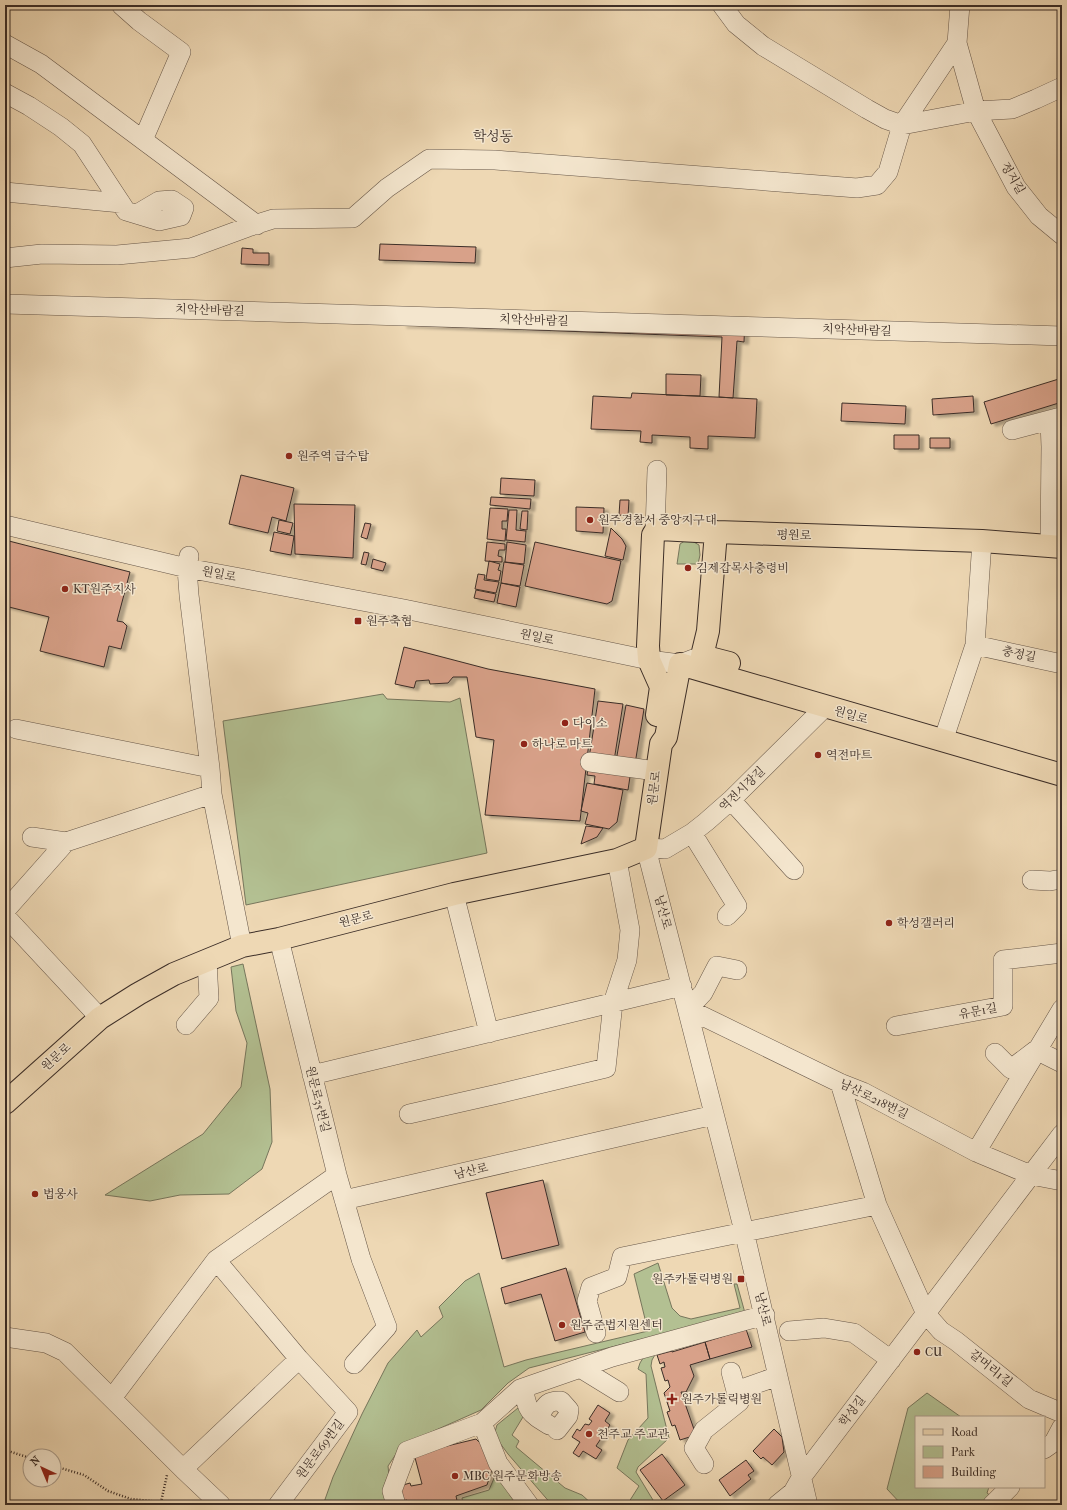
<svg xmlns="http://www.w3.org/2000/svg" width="1067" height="1510" viewBox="0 0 1067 1510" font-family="'IM FELL French Canon','Noto Serif KR',serif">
<defs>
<filter id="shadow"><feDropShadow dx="4.5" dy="2.5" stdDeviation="1" flood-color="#0004"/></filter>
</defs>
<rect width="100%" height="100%" fill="#eed8b4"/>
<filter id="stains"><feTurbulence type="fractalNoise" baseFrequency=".005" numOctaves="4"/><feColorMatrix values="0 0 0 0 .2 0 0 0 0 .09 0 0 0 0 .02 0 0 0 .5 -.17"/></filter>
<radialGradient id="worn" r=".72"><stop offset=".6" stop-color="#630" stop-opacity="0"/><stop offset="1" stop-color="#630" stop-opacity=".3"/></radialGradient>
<path fill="#b3c092" stroke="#77765c" d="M686 540 692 541 699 545 700 555 698 564H677L680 544Z
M383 694 387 699 450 702 460 698 487 853 246 905 223 721Z
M243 964 270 1089 272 1142 262 1169 229 1194 180 1195 150 1201 105 1195 203 1134 241 1087 247 1043 236 1011 231 967Z
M658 1263 672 1308 680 1316 691 1319 740 1308 734 1284H737L745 1313 529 1368 508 1383 481 1410 402 1445 388 1466 392 1505H323L333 1477 362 1414 388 1363 417 1330 421 1337 443 1317 439 1307 465 1281 479 1273 504 1367 526 1360 648 1331 634 1274Z
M656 1353 652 1360 651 1366 669 1438 638 1467 636 1472 656 1505H627L639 1486 617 1468 628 1440 648 1418 646 1374 638 1369 640 1363 645 1355Z
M927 1393 961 1417H916V1487H989L987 1493 991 1496 983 1505H902L887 1489 908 1408Z
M518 1408 526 1412 512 1435 519 1441 516 1447 565 1488 582 1495 593 1505H552L508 1454 494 1435 497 1425Z
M495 1476 523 1505H463L462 1498 489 1490Z"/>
<path fill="#d8a189" stroke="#3b2d27" filter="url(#shadow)" d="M380 244 476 247 475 263 379 260Z
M242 248 253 249V253H269V265L241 264Z
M745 319 744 342 737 341 733 398 719 397 722 337 402 325Z
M666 374 701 375 700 396 666 395Z
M1062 378V402L991 424 984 402Z
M632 393 757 399 755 438 708 436V449L690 448V437L652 435V443L640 442 641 431 591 429 593 396 631 398Z
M973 396 974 412 933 415 932 399Z
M842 403 906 406 905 424 841 421Z
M894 435H919V449H894Z
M930 438H950V448H930Z
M241 475 294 488 286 521 272 517 268 533 229 524Z
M501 478 535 480 534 496 500 494Z
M491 497 531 499 530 509 490 505Z
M620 500H629L628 516 619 515Z
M294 504 355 505 353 558 295 554Z
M576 507 604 508 603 533 576 531Z
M490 508 508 509 507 521H502V529H506L505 541 487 539Z
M509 510H517L516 530 526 531 525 542 506 540Z
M522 511H528L527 530 520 529Z
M279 520 293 523 290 534 277 531Z
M365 523 371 524 367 539 361 537Z
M611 528 622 539 626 546 623 560 605 556Z
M274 532 294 536 291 555 270 551Z
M5 540 130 572 117 621 123 622 127 626 121 649 109 646 104 667 40 651 49 617 5 606Z
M487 542 505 544V550H499L498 556 502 557V562L485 561Z
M507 542 526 545 524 564 505 562Z
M535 542 621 561 612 601 607 604 525 586Z
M364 552 369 553 366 565 361 564Z
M373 559 386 563 383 571 371 568Z
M489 561 500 564 498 570 501 571 499 581 486 579Z
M504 562 524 565 520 586 501 583Z
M478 574 485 575 484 580 499 582 496 593 475 589Z
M501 583 520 587 516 607 497 603Z
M476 590 496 594 494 602 474 598Z
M404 647 488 669 595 689 580 821 485 815 494 740 476 737 467 677H453L448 683 430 684 429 680 416 681 414 688 395 684Z
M598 701 623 704 614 761 589 758Z
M626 705 644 709 635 764 616 761Z
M589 763 631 770 628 790 594 784 595 776 587 775Z
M587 783 623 790 617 822 609 829 585 824 588 813 581 811Z
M586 826 603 828 597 837 581 844Z
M543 1180 559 1245 502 1259 486 1193Z
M566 1268 585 1332 555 1341 541 1294 505 1304 501 1288Z
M746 1329 752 1347 710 1359 705 1342Z
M705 1342 710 1359 690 1365 694 1376 686 1392H681L696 1435 680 1440 675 1425 672 1426 667 1412 670 1411 664 1393 670 1387 668 1380 665 1381 661 1368 665 1367 664 1362 660 1364 657 1355 672 1351V1352Z
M598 1405 610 1413 605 1421 610 1425 596 1446 602 1450 596 1459 583 1451 579 1457 573 1453 580 1442 572 1437 577 1429 580 1431 585 1424 589 1425 592 1421 589 1419Z
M774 1429 782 1437 784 1452 772 1465 763 1457 761 1459 753 1451Z
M476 1439 485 1448 492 1469 487 1485 456 1496 458 1505H402L408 1503 407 1500 403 1501 400 1492 403 1485 410 1483 411 1486 422 1484 414 1454Z
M662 1454 685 1485 663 1501 640 1470Z
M746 1460 754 1471 748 1475 751 1479 730 1496 719 1480Z"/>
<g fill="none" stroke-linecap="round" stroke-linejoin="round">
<defs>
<path id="minor" d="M121 5 139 21 181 52 143 140
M722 5 736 24 763 46 867 109 885 119 902 125 976 111 1012 109 1036 99 1062 87
M960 5 957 43 976 111 1016 187 1039 216 1062 235
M5 44 41 64 257 225
M5 93 29 106 61 127 82 144 126 211 159 221 181 216 184 208 172 200 159 201 137 214
M5 192 121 203
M5 258 42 254 117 255 191 248 248 227 273 219 353 218 387 188 429 159 495 160 857 188 877 185 888 172 902 125 957 43
M5 304 1062 336
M1012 430 1061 417
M5 525 187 568 404 609 649 660 680 664 693 659
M655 532 657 470
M1050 547 1051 447 1050 420
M189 556 187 568 189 595 210 768 212 794 242 946
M975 645 1062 664
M16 729 210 768
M943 741 975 645 982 541
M590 762 656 771
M731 800 794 870
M692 833 737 906 727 916
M32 837 66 842 212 794
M1032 880 1050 881 1062 879
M454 894 489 1033
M5 911 66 842
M5 916 100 1018
M279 939 337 1175 361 1259 387 1327 354 1364
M737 970 717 966 703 993 688 1009 840 1083 863 1092 976 1152 1031 1175 1062 1181
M186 1025 209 998 207 961
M896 1026 1003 1006V960L1062 953
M995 1053 1011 1069 1036 1050 1062 1063
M312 1075 682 986
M840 1083 877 1205 926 1314 941 1331 956 1341 1029 1399 1062 1413
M409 1114 502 1093 606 1068 613 1003 627 960 630 930 617 860
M976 1152 1062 1009
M344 1200 714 1115
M216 1260 299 1359 348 1412 278 1505
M789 1331 824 1328 854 1333 891 1360
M596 1333 587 1301 591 1287 617 1277 622 1257 877 1205
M5 1337 46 1343 65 1352 183 1469 221 1505
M580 1368 619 1392
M523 1388C528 1412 528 1412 549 1425
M736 1391 778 1376
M112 1398 216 1260 337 1175
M538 1418C545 1407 546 1400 561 1401L569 1410 568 1416 557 1430
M482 1423 498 1463 529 1505
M1044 1449 1054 1442 1062 1427
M704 1464 694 1448 704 1430 739 1402 731 1372
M183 1469 299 1359
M396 1505 392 1491 407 1451 482 1423 520 1389 612 1357 765 1315
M777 1505 793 1492 801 1478 1062 1134
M808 1505 744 1231 646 848 665 849 692 833 706 822 731 800 825 707
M992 1505 1010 1487"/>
<path id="major" d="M716 532 708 631 702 656 729 663
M657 715 661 687 649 660 648 646 653 535 655 532 659 529 716 532 982 541 1062 547
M5 1103 100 1018 138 994 174 974 242 946 279 939 454 894 617 860 646 848 661 744 666 737 680 664 1062 775"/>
</defs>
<use href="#minor" stroke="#68584a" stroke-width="20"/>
<use href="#major" stroke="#3b2d27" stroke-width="24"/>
<path stroke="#3b2d27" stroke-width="2.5" stroke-dasharray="1 2" stroke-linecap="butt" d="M5 1450 30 1458
M54 1466 84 1475 108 1491 131 1499 161 1502 167 1475"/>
<use href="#minor" stroke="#f4e6ce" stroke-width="19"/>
<use href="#major" stroke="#eed8b4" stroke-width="22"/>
</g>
<g fill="#8f2418" stroke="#f4e6ce" stroke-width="1.5">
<circle cx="289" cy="456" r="4"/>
<circle cx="590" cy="520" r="4"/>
<circle cx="688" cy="568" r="4"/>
<circle cx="65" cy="589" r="4"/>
<rect x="354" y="617" width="8" height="8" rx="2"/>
<circle cx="565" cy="723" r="4"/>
<circle cx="524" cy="744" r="4"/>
<circle cx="818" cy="755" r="4"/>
<circle cx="889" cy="923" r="4"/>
<circle cx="35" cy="1194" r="4"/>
<rect x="737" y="1275" width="8" height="8" rx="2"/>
<circle cx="562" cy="1325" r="4"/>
<circle cx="917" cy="1352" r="4"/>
<path d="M670 1393h4v4h4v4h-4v4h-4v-4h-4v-4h4z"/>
<circle cx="589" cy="1434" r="4"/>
<circle cx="455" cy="1476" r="4"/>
</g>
<g text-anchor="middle" stroke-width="3" stroke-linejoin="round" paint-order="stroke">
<g font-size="12" fill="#3b2d27" stroke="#f4e6ce">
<text transform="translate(1013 178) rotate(59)" y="4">정지길</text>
<text transform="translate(210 310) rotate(2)" y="4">치악산바람길</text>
<text transform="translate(534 320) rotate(2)" y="4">치악산바람길</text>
<text transform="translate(857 330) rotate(2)" y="4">치악산바람길</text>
<text transform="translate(794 535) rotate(2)" y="4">평원로</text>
<text transform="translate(219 574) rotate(11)" y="4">원일로</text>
<text transform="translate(537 637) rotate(12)" y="4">원일로</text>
<text transform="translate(1019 654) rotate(12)" y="4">충정길</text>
<text transform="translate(851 715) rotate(16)" y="4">원일로</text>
<text transform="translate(654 788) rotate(-83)" y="4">원문로</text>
<text transform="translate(742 789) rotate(-44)" y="4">역전시장길</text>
<text transform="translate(663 912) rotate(75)" y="4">남산로</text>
<text transform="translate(356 919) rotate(-14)" y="4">원문로</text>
<text transform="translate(978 1011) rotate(-11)" y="4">유문1길</text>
<text transform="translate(56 1057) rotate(-42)" y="4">원문로</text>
<text transform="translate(318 1099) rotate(76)" y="4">원문로35번길</text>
<text transform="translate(874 1099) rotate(26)" y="4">남산로218번길</text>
<text transform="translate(471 1171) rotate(-13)" y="4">남산로</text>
<text transform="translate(763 1309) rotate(77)" y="4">남산로</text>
<text transform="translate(991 1368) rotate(39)" y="4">갈머리1길</text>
<text transform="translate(852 1411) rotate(-53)" y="4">학성길</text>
<text transform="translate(320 1449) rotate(-53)" y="4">원문로69번길</text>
</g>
<g font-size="12" fill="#3b2d27" stroke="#f4e6ce" text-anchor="start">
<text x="297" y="460">원주역 급수탑</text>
<text x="598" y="524">원주경찰서 중앙지구대</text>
<text x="696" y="572">김제갑목사충령비</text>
<text x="73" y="593">KT원주지사</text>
<text x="366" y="625">원주축협</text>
<text x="573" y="727">다이소</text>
<text x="532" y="748">하나로 마트</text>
<text x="826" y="759">역전마트</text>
<text x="897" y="927">학성갤러리</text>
<text x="43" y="1198">법웅사</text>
<text x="733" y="1283" text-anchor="end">원주카톨릭병원</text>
<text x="570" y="1329">원주준법지원센터</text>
<text x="925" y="1356">CU</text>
<text x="681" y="1403">원주가톨릭병원</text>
<text x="597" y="1438">천주교 주교관</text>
<text x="463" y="1480">MBC 원주문화방송</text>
</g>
<g font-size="14" fill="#3b2d27" stroke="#f4e6ce">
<text x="493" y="141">학성동</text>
</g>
</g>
<rect width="1067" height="1510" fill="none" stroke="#eed8b4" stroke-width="20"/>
<rect x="6" y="6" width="1055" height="1498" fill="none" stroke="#3b2d27" stroke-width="2"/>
<rect x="10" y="10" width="1047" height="1490" fill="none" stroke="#3b2d27"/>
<rect x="915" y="1416" width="130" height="72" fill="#f4e6ce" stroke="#aa9c8b"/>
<rect x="923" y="1429" width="20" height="6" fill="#eed8b4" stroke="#aa9c8b"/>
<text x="951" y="1436" font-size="12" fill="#3b2d27">Road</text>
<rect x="923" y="1446" width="20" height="12" fill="#b3c092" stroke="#aa9c8b"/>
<text x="951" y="1456" font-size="12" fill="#3b2d27">Park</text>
<rect x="923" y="1466" width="20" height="12" fill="#d8a189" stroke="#aa9c8b"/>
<text x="951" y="1476" font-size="12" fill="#3b2d27">Building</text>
<g transform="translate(42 1468) rotate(316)"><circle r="19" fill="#f4e6ce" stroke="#aa9c8b"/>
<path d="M0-3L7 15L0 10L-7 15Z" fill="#8f2418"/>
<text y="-6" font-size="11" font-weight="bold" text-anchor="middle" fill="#3b2d27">N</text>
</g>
<rect width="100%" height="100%" filter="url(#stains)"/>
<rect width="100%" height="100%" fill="url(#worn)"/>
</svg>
